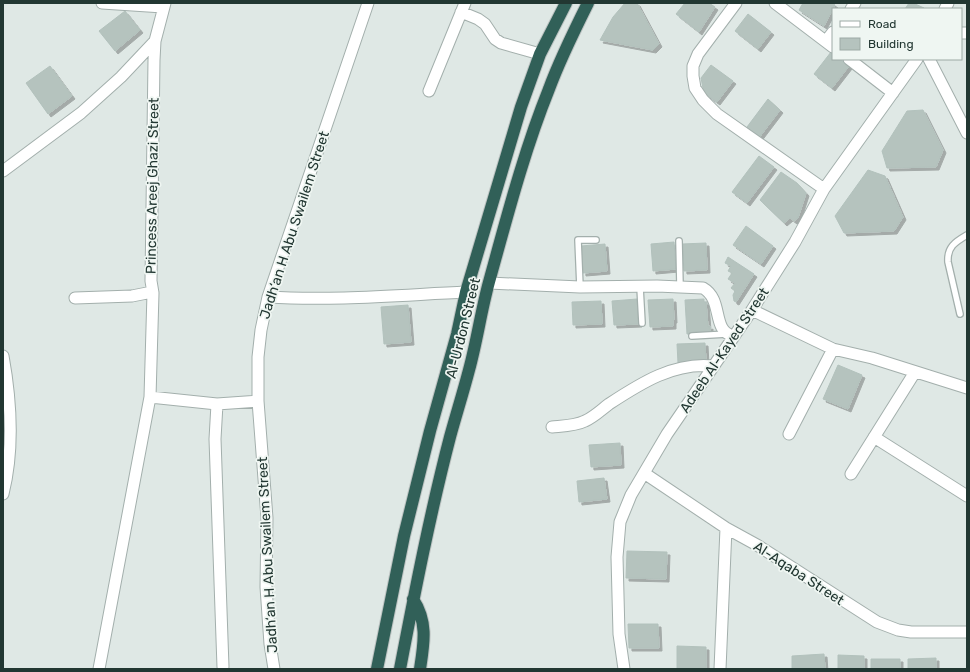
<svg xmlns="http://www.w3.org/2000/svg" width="970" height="672" viewBox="0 0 970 672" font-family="Rubik,sans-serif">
<defs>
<filter id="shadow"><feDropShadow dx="3" dy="3" stdDeviation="0" flood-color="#0004"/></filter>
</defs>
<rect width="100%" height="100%" fill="#dfe8e5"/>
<path fill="#b5c3be" stroke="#b2c1bc" filter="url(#shadow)" d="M625 3H637L659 44 653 50 600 40 613 17Z
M685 3H709L715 7 699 32 676 14Z
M803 3H832L835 5 824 26 799 10Z
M909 3H913L924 8 905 9Z
M125 11 140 30 115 51 99 31Z
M748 14 771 32 758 49 735 31Z
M831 52 833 54V59H840L849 66 832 88 814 74Z
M711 65 733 81 717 102 704 93 701 78Z
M50 66 72 96 48 114 26 83Z
M768 99 780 110 758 139 744 131Z
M923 110 943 150 936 167 887 168 882 151 907 111Z
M759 156 774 167 747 203 732 192Z
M868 170 885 176 903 217 894 231 844 233 835 216Z
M781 172 797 183 806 193 798 218 794 221 790 218 784 223 760 200Z
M746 226 773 246 761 264 733 245Z
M674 242 676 269 653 271 651 244Z
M706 243 707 270 684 271 682 244Z
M605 244 607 271 583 273 581 246Z
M728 257 754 274 736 302 734 301 733 295 735 291 731 288 735 283 728 279 732 273 728 271 731 266 725 263Z
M637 299 639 324 614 325 612 301Z
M673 299 674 320H673V326L650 327 648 300Z
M704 299V302H706L708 327 710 326V333L687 334 685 300Z
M601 301 602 324 573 325 572 302Z
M408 305 411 342 384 344 381 307Z
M705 343 706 362 678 363 677 344Z
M838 365 862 375 848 409 823 399Z
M620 443 621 465 591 467 589 445Z
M604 478 607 499 579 502 577 481Z
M627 551 667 552 666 579 626 578Z
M628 624H658L659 648H629Z
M677 646 706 647V669H677Z
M824 654 825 669H792V656Z
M838 655 864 656V669H838Z
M936 658V669H908V659Z
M871 659H900V669H871Z"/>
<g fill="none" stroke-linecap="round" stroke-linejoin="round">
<defs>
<path id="lane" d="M679 241 680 286
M580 287 578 240H596
M640 287 642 323
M960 314 948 262C947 247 955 242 967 235
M692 336 727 334"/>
<path id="street" d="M102 3 163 7
M736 3 698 54 693 66V76L695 88 703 100 717 114 824 189
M775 3 833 47
M851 9 855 3
M945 9 948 3
M461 12 478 19 485 24 495 39 501 43 540 54
M961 33H967
M826 41 833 32
M849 59 893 93
M929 59 967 133
M429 91 465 3
M3 171 81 113 121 77 155 41
M489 283 580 287 657 286 703 288C724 300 711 330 733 336
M268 297C334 301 400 295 466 292
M75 298 132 296 147 293H153L151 281 154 60 155 41 165 3
M752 310 833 349 872 358 967 388
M3 356C11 400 14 450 3 494
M150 397 217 404
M552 427C562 426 575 426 585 421 594 417 601 410 609 404 641 383 674 362 713 366
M789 434 833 349
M874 437 967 496
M644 473 726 528 757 545 877 622 898 630 911 632H967
M851 474 915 372
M223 667 215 439 217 404 258 401
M99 669 150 397 153 293
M274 669 270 644 266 587 267 518 258 401V357L261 330 268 297 368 3
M624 669 619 634 617 557 620 522 631 495 667 434 752 310 795 242 824 189 917 59
M720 669 726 528"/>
<path id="highway" d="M413 599C428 622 424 643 420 669
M377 669 404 536 430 431 457 334 466 292 521 107 540 54 566 3
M400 669C415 591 430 514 450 437 456 415 463 393 469 370 477 341 481 311 489 282 507 217 524 151 549 89 560 59 574 31 588 3"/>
</defs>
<use href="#lane" stroke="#a3afac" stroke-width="8"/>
<use href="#street" stroke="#a3afac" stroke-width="13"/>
<use href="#highway" stroke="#bdc3c2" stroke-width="14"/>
<use href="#lane" stroke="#fff" stroke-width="5.5"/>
<use href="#street" stroke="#fff" stroke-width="11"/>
<use href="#highway" stroke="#316058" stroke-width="12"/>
</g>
<g text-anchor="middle" stroke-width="3.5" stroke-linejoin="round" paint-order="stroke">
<g font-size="14" fill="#223732" stroke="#eff6f2">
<text transform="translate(152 186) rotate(-89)" y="5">Princess Areej Ghazi Street</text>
<text transform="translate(294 225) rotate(-72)" y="5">Jadh‘an H Abu Swailem Street</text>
<text transform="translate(463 328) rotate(-76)" y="5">Al-Urdon Street</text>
<text transform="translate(724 350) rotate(-56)" y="5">Adeeb Al-Kayed Street</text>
<text transform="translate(267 555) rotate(-93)" y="5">Jadh‘an H Abu Swailem Street</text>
<text transform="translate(799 573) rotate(33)" y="5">Al-Aqaba Street</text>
</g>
</g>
<rect width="970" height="672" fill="none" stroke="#223732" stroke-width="8"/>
<rect x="832" y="8" width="130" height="52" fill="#eff6f2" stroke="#9daaa5"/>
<rect x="840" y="21" width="20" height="6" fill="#ffffff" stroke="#9daaa5"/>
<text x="868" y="28" font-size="12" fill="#223732">Road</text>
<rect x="840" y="38" width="20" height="12" fill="#b5c3be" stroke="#9daaa5"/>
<text x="868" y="48" font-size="12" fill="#223732">Building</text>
</svg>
